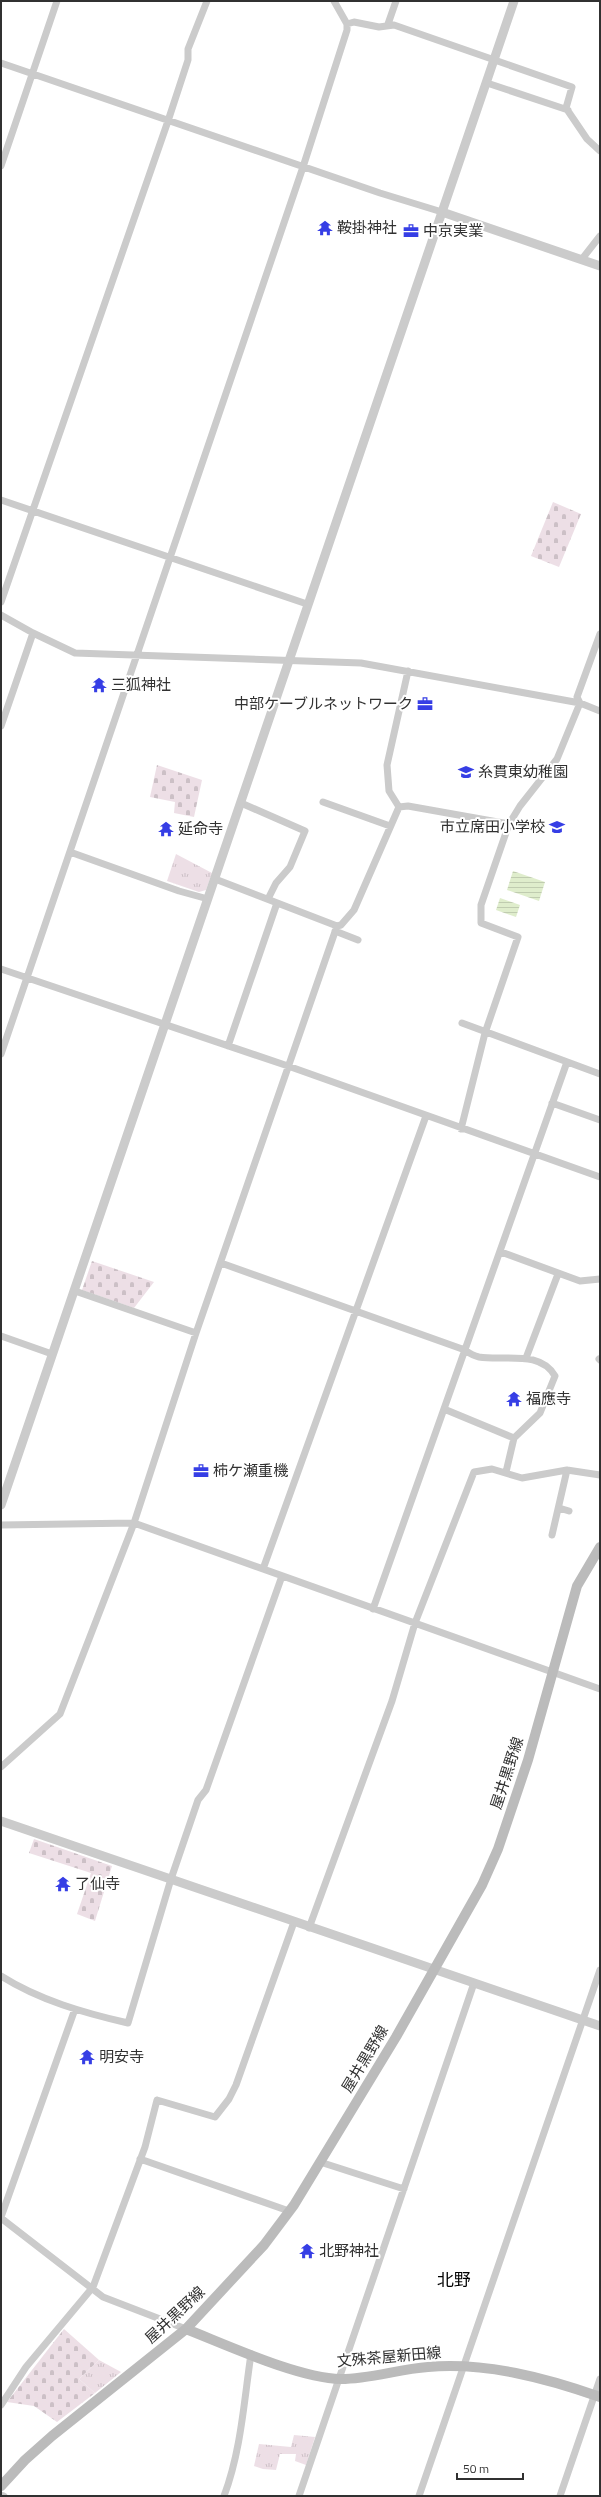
<svg xmlns="http://www.w3.org/2000/svg" width="601" height="2497" viewBox="0 0 601 2497" font-family="'Titillium Web','Noto Sans JP',sans-serif">
<defs>
<pattern id="grass-tufts" width="24" height="20" patternUnits="userSpaceOnUse"><rect width="24" height="20" fill="#eddfe6"/><path d="M3 7l-1-3M5 7V3M7 7l1-3M15 17l-1-3M17 17v-4M19 17l1-3" fill="none" stroke="#ccc0c6"/></pattern>
<pattern id="cemetery-stones" width="16" height="16" patternUnits="userSpaceOnUse"><rect width="16" height="16" fill="#eddfe6"/><path d="M2 7V4a2 2 0 0 1 4 0v3zM10 15v-3a2 2 0 0 1 4 0v3z" fill="#ccc0c6"/></pattern>
<pattern id="water-rules" width="6" height="5" patternUnits="userSpaceOnUse"><rect width="6" height="5" fill="#dfedcc"/><path d="M0 2.5h6" fill="none" stroke="#c0ccb0"/></pattern>
</defs>
<rect width="100%" height="100%" fill="#fff"/>
<path fill="url(#grass-tufts)" d="M176 854 212 873 206 890 199 892 167 881Z
M99 2360 121 2372 95 2393 79 2379Z
M294 2435 315 2437 306 2465 295 2461 296 2454H280L276 2470 263 2469 254 2466 259 2444 291 2447Z"/>
<path fill="url(#cemetery-stones)" d="M553 502 581 514 559 567 531 556Z
M157 765 202 780 194 817 174 813 175 802 150 797Z
M92 1261 154 1282 134 1308 82 1290Z
M34 1839 112 1866 95 1921 77 1914 91 1873 29 1853Z
M64 2329 99 2360 79 2379 95 2393 57 2422 34 2406 7 2402Z"/>
<path fill="url(#water-rules)" d="M513 871 545 882 539 901 507 890Z
M500 898 520 905 516 917 496 910Z"/>
<g fill="none" stroke-linecap="round" stroke-linejoin="round">
<path stroke="#cbcbcb" stroke-width="7" d="M347 24 354 22 379 27 394 25 572 87 566 108 587 139 600 151
M388 24 396 1
M1 63 380 193 442 212
M487 83 568 110
M1 166 57 1
M582 259 600 236
M1 500 307 604
M1 602 168 121 188 60V49L207 1
M1 615 33 633 75 653 361 663 580 703 600 711
M1 726 33 633
M323 802 390 826
M241 803 305 831 290 867 276 883 268 899
M399 807 389 791 387 765 408 671
M399 807 408 806 509 824
M70 852 179 891 208 899
M215 879 337 926 341 925 354 910 399 807
M335 931 358 940
M1 969 288 1066 600 1177
M462 1023 600 1074
M228 1046 277 903
M1 1054 303 167 347 30V24L334 1
M552 1103 600 1120
M461 1129 485 1033 518 937 481 923V905L509 824 520 806 557 759 580 703 577 697 600 634
M501 1252 580 1281 600 1279
M221 1263 465 1350C469 1353 474 1356 479 1357 505 1361 540 1350 555 1376L540 1413 514 1438 444 1409
M75 1291 196 1333
M1 1336 52 1354
M526 1358 558 1274
M599 1359 600 1360
M506 1472 514 1438
M559 1508 569 1511
M1 1525 134 1523 600 1689
M552 1535 567 1470
M263 1569 426 1116
M373 1609 567 1062
M1 1767 60 1714 134 1523 196 1333 337 926
M309 1928 392 1701 415 1623 474 1472 492 1469 522 1478 567 1470 600 1475
M1 1976C39 2000 84 2013 128 2023L171 1879 198 1800 206 1790 282 1576
M140 2159 289 2211
M320 2162 404 2189
M1 2217 75 2009
M1 2218 103 2297 186 2329
M1 2405 26 2367 93 2287 145 2147 157 2100 215 2117 229 2099 236 2085 294 1922
M1 2495 4 2496
M224 2496C241 2451 244 2401 251 2354
M299 2496 474 1983
M419 2496 600 1970
M560 2496 600 2379"/>
<path stroke="#cbcbcb" stroke-width="9" d="M442 212 600 266
M1 1505 514 1
M1 1821 600 2026"/>
<path stroke="#bbb" stroke-width="10" d="M186 2329C227 2345 298 2378 341 2379 370 2379 399 2369 428 2367 486 2362 546 2378 600 2397
M1 2486 25 2460 52 2436 186 2329 264 2245 294 2205 396 2037 482 1885 498 1849 528 1760 577 1586 600 1547"/>
</g>
<defs>
<symbol id="temple-bare" viewBox="-9 -9 18 18"><path d="M0-6L5-2H3V0L6.5 2.5H4V6H1.5V3h-3V6H-4V2.5H-6.5L-3 0V-2H-5Z" fill="#363ee5" stroke="#fff" stroke-width="2.5" paint-order="stroke"/></symbol>
<symbol id="office-bare" viewBox="-9 -9 18 18"><path d="M-6-3h4V-5.5h4V-3h4V5H-6ZM-1-4.5V-3h2v-1.5ZM-6 0V1H6V0Z" fill="#363ee5" stroke="#fff" stroke-width="2.5" paint-order="stroke"/></symbol>
<symbol id="school-bare" viewBox="-9 -9 18 18"><path d="M0-5L7-2L0 1L-7-2ZM-4 1L0 2.5L4 1V4Q0 6-4 4Z" fill="#363ee5" stroke="#fff" stroke-width="2.5" paint-order="stroke"/></symbol>
</defs>
<g fill-rule="evenodd">
<use href="#temple-bare" x="314" y="217" width="22" height="22"/>
<use href="#office-bare" x="400" y="220" width="22" height="22"/>
<use href="#temple-bare" x="88" y="674" width="22" height="22"/>
<use href="#office-bare" x="414" y="693" width="22" height="22"/>
<use href="#school-bare" x="455" y="761" width="22" height="22"/>
<use href="#school-bare" x="546" y="816" width="22" height="22"/>
<use href="#temple-bare" x="155" y="818" width="22" height="22"/>
<use href="#temple-bare" x="503" y="1388" width="22" height="22"/>
<use href="#office-bare" x="190" y="1460" width="22" height="22"/>
<use href="#temple-bare" x="52" y="1873" width="22" height="22"/>
<use href="#temple-bare" x="76" y="2046" width="22" height="22"/>
<use href="#temple-bare" x="296" y="2240" width="22" height="22"/>
</g>
<g text-anchor="middle" stroke-width="4" stroke-linejoin="round" paint-order="stroke">
<g font-size="15" fill="#313131" stroke="#fff" text-anchor="start">
<text x="337" y="233">鞍掛神社</text>
<text x="423" y="236">中京実業</text>
<text x="111" y="690">三狐神社</text>
<text x="413" y="709" text-anchor="end">中部ケーブルネットワーク</text>
<text x="478" y="777">糸貫東幼稚園</text>
<text x="545" y="832" text-anchor="end">市立席田小学校</text>
<text x="178" y="834">延命寺</text>
<text x="526" y="1404">福應寺</text>
<text x="213" y="1476">柿ケ瀬重機</text>
<text x="75" y="1889">了仙寺</text>
<text x="99" y="2062">明安寺</text>
<text x="319" y="2256">北野神社</text>
</g>
<g font-size="15" fill="#313131" stroke="#fff">
<text transform="translate(507 1773) rotate(-72)" y="5">屋井黒野線</text>
<text transform="translate(365 2059) rotate(-59)" y="5">屋井黒野線</text>
<text transform="translate(175 2315) rotate(-43)" y="5">屋井黒野線</text>
<text transform="translate(389 2357) rotate(-5)" y="5">文殊茶屋新田線</text>
</g>
<g font-size="17" fill="#000" stroke="#fff">
<text x="454" y="2286">北野</text>
</g>
</g>
<rect width="601" height="2497" fill="none" stroke="#313131" stroke-width="4"/>
<path d="M457 2473v6h66v-6" fill="none" stroke="#313131" stroke-width="2"/>
<text x="463" y="2473" font-size="12" fill="#313131" stroke="#ffffff" stroke-width="3" paint-order="stroke">50 m</text>
</svg>
